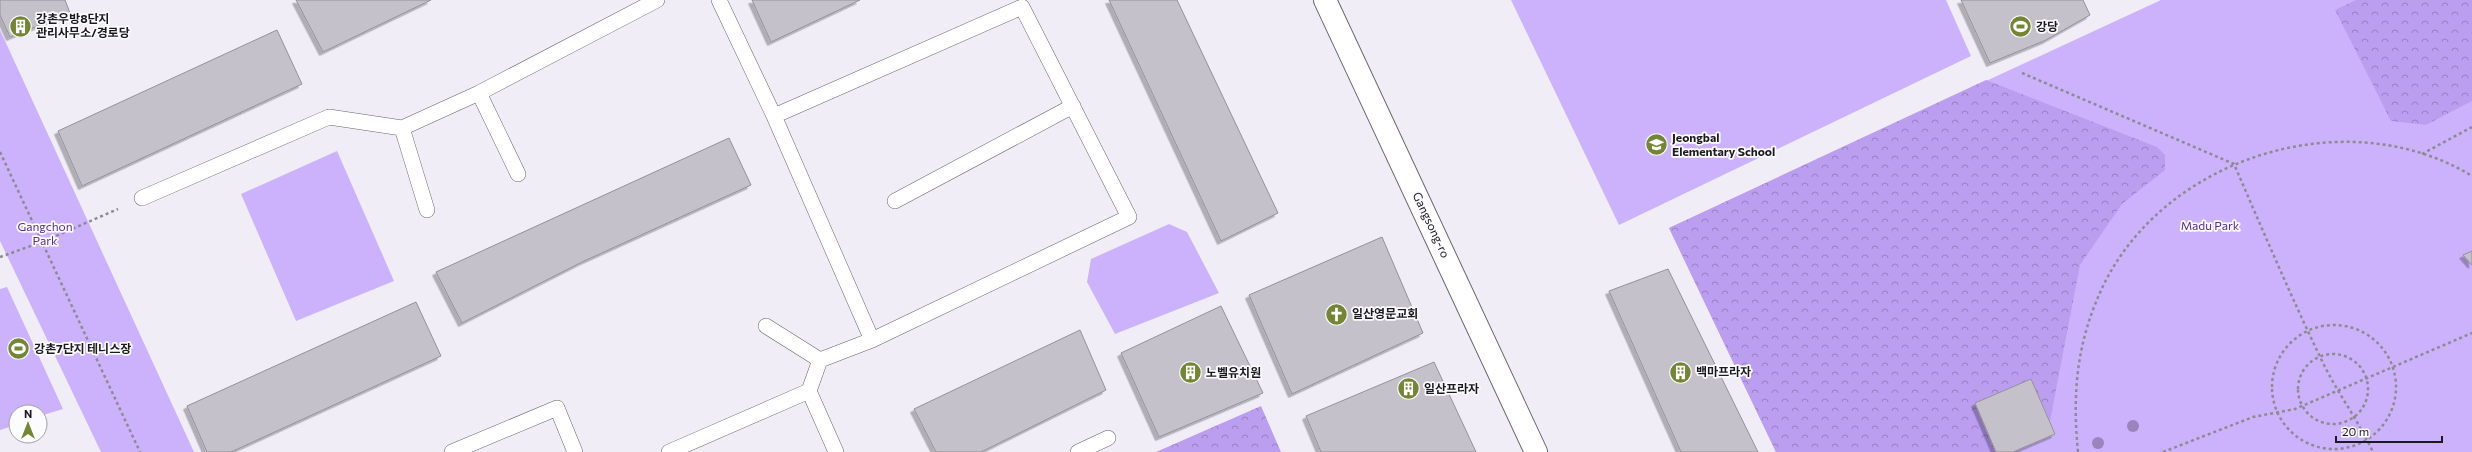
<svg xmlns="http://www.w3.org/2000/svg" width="2472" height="452" viewBox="0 0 2472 452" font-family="Commissioner,'Noto Sans KR',sans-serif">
<defs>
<pattern id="forest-crowns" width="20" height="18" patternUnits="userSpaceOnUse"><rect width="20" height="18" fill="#bc9ef0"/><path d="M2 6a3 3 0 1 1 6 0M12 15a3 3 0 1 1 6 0" fill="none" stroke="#9880c2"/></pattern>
<filter id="shadow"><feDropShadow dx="-3.5" dy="3.5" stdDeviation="0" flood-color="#0004"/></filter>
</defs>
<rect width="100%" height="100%" fill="#f0edf6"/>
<path fill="#ccb2fc" d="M1511 0H1946L1971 56 1619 225Z
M2161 0H2472V452H1776L1669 228Z
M0 30 194 452H101L0 241Z
M337 151 394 281 296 321 241 194Z
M1169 224 1187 232 1219 293 1115 334 1087 282 1091 259Z
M7 287 63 409 40 416V412H16V425L0 430V289Z"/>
<path fill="url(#forest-crowns)" d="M2356 0H2472V101L2426 125 2391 121 2335 10Z
M1986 80 2157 147 2165 155V170L2122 204 2080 265 2050 421 2031 379 1975 403 1996 452H1776L1669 228Z
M1261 406 1281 452H1156Z"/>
<path fill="#c4c1ca" stroke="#949199" filter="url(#shadow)" d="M0 0H65L70 13 10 37 0 15Z
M296 0H431L323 52Z
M752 0H860L771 42Z
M1109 0H1177L1278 213 1221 241Z
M1961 0H2083L2090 15 2046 40 1990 63Z
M277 30 302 84 82 186 58 131Z
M729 138 751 185 582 262 462 323 436 272Z
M1382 237 1423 333 1292 394 1249 295Z
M2472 251V265L2463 255Z
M1668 269 1758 452H1681L1609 291Z
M416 302 441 356 231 452H207L187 406Z
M1221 306 1263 393 1159 437 1121 353Z
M1080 330 1106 390 981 452H936L914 409Z
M1434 362 1476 452H1321L1306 416Z
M2031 379 2055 434 2013 452H1996L1975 403Z"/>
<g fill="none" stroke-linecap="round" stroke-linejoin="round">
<defs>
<path id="lane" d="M719 0 774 116 872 340
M479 93 518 174
M774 116 1022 7 1129 217 872 340 820 360 809 391 836 452
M402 128 427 210
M142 198 329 117 402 128 479 93 657 0
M895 201 1073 106
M766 326 820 360
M452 452 557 408 575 452
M669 452 809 391
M1078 452 1108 438"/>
<path id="secondary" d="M1325 0 1536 452"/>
</defs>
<use href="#lane" stroke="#68666e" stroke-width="16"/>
<use href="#secondary" stroke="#68666e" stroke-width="24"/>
<path stroke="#8d8b91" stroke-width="2.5" stroke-dasharray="3 3" stroke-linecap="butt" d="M2022 73 2234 164C2263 231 2292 299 2324 365 2339 395 2359 422 2373 452
M0 152 140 452
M2422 154 2472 127
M0 257 42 242 118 209
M2272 387a62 62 0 1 1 124 0a62 62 0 1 1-124 0Z
M2298 389a35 35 0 1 1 70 0a35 35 0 1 1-70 0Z
M2078 452C2072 391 2077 340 2104 284 2168 155 2349 101 2472 176
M2163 452 2253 417 2295 409 2472 333"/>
<use href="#lane" stroke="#fff" stroke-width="15"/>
<use href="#secondary" stroke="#fff" stroke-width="22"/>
</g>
<g fill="#9b83bb">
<circle cx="2133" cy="426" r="6"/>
<circle cx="2098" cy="443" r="6"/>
</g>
<defs>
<symbol id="building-disc" viewBox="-11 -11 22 22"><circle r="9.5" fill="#748635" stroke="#fcfbff"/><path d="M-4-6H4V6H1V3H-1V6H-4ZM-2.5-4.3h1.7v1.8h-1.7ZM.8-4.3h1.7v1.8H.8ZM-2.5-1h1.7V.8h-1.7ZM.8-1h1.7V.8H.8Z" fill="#fff"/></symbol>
<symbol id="stadium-disc" viewBox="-11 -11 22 22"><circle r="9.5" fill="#748635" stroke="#fcfbff"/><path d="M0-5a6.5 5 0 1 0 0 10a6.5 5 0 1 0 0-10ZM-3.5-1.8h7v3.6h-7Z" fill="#fff"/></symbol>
<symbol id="school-disc" viewBox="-11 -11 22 22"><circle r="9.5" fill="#748635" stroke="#fcfbff"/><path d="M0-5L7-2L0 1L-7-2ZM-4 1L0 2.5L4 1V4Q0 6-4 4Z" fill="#fff"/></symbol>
<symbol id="church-disc" viewBox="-11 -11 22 22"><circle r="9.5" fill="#748635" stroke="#fcfbff"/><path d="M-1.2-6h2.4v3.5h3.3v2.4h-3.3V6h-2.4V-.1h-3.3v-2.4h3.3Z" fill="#fff"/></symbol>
</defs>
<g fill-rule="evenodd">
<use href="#building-disc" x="8" y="14" width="25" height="25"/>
<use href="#stadium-disc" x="2008" y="14" width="25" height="25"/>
<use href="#school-disc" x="1644" y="132" width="25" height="25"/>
<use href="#church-disc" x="1324" y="302" width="25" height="25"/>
<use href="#stadium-disc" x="6" y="336" width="25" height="25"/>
<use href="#building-disc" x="1668" y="360" width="25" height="25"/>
<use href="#building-disc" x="1178" y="360" width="25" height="25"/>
<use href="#building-disc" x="1396" y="376" width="25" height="25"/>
</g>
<g text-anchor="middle" stroke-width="3.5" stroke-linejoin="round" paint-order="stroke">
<g font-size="12" font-weight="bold" fill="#1b1a1d" stroke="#fcfbff" text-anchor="start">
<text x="36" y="23">강촌우방8단지<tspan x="36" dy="14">관리사무소/경로당</tspan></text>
<text x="2036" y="31">강당</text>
<text x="1672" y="142">Jeongbal<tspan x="1672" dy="14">Elementary School</tspan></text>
<text x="1352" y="318">일산영문교회</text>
<text x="34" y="353">강촌7단지 테니스장</text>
<text x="1696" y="376">백마프라자</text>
<text x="1206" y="377">노벨유치원</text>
<text x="1424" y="393">일산프라자</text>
</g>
<g font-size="12" fill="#1b1a1d" stroke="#fcfbff">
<text transform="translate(1431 225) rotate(65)" y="4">Gangsong-ro</text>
</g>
<g font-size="12" fill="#562c8a" stroke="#fcfbff">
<text x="2210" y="230">Madu Park</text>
<text x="45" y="231">Gangchon<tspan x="45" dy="14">Park</tspan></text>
</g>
</g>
<g transform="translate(28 424)"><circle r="19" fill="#fcfbff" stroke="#a2a1a5"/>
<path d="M0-3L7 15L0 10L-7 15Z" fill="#748635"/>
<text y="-6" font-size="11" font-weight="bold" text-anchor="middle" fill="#1b1a1d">N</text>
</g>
<path d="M2336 436v6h106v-6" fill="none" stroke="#1b1a1d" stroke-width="2"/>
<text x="2342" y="436" font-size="12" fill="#1b1a1d" stroke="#fcfbff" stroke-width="3" paint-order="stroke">20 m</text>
</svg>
